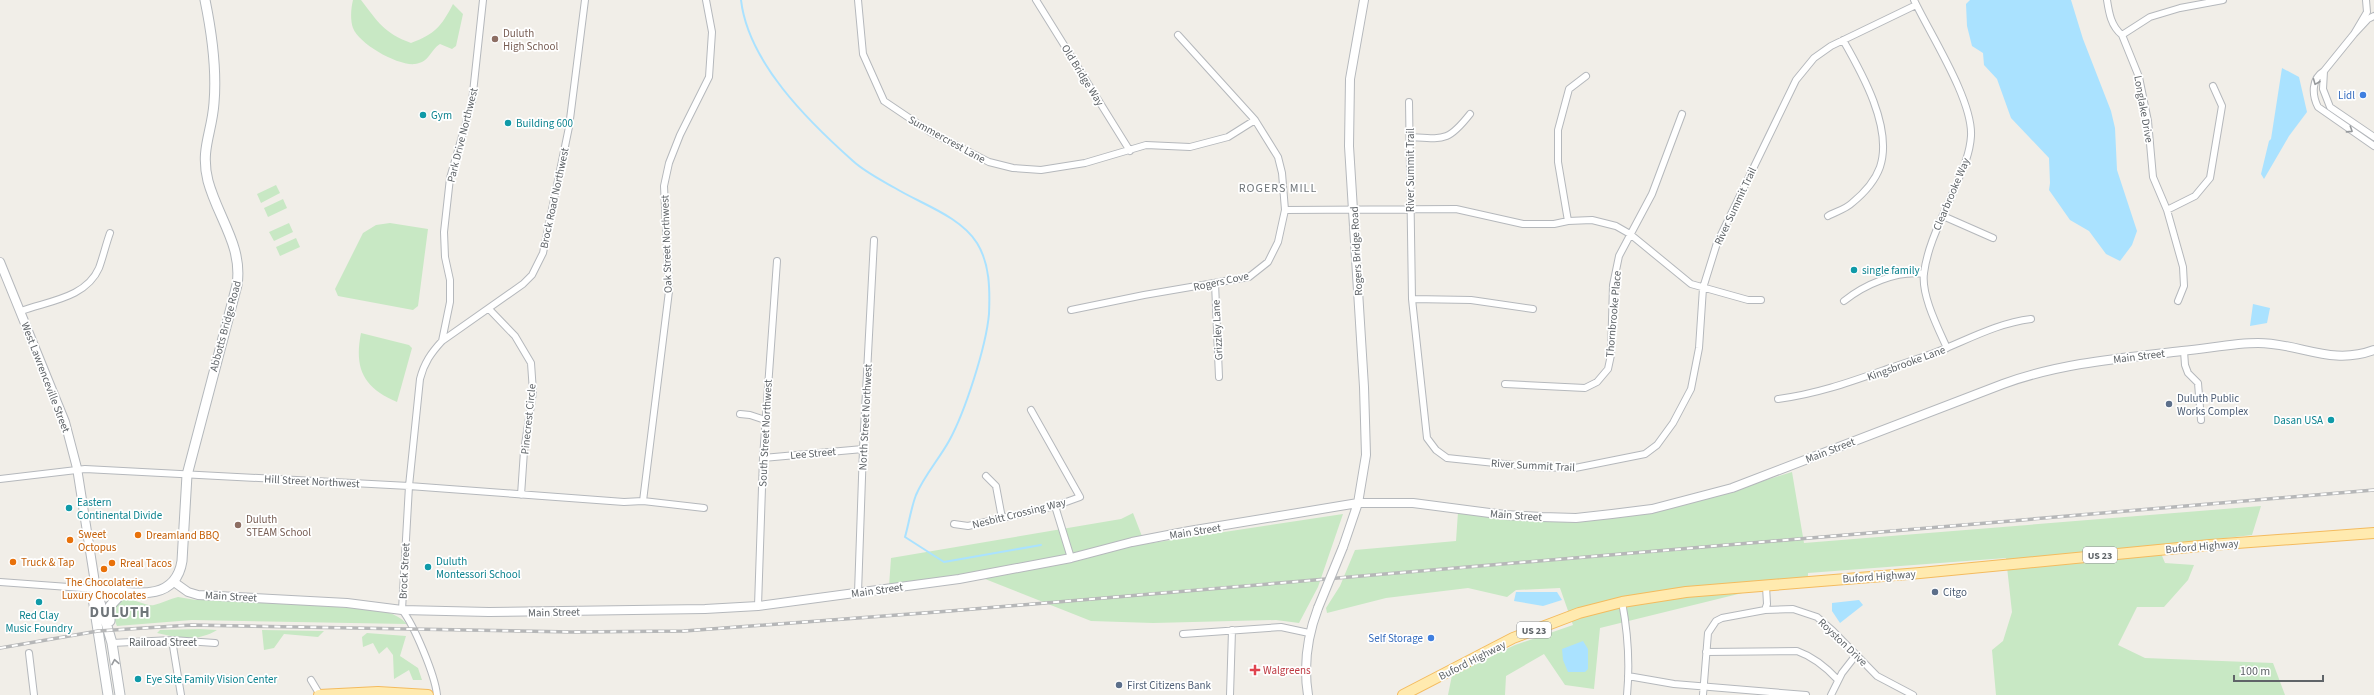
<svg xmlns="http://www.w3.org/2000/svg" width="2374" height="695" viewBox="0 0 2374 695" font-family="'Source Sans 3',sans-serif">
<rect width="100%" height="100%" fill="#f1eee8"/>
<path fill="#c8e8c4" d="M353 0H361C378 22 384 33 411 43 435 34 441 27 453 4L463 14 456 46 452 49 440 44C430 50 430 62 415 64 398 66 359 44 353 28 350 20 351 8 353 0Z
M276 185 280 193 261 203 257 194Z
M283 199 287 208 268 217 264 208Z
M289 223 293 232 274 241 269 232Z
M390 223 428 229 418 306 413 310 338 296 335 289 363 233 376 225Z
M296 238 300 247 280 256 276 247Z
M361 333 409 345 412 348 397 402C363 388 354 368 361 333Z
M1792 472 1804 543 2261 506 2252 535 2158 546 2165 563 2194 565 2188 580 2164 607H2137L2118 645 2145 658 2273 663 2285 695H1996L1992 650 2003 641 2012 612 2006 558 1808 573V577L1600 628 1594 689 1565 685 1544 654 1506 676 1505 695H1448L1452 675 1515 645 1573 625 1560 588 1516 590 1507 597 1468 588 1386 598 1327 613 1326 608 1340 586 1355 550 1456 541 1458 512 1589 519 1726 492Z
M1133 513 1145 544 1343 514 1318 587 1299 623 1276 620 1153 623 1091 621 980 577 889 586 891 558 1121 519Z
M178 597 196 600 218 599 367 609C382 611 396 612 407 624L192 620 117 626C114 620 113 611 116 605 127 591 142 607 154 605 162 603 170 599 178 597Z
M199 629 217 630C198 642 178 638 157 633L160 630Z
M262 630 324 631 318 637 284 634 274 648 264 650Z
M367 633 406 636 400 656 418 668 422 680H413L409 670 394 679 393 655 387 647 379 654 373 643 363 647 362 637Z"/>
<path fill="#aae2ff" d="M1970 0H2071L2083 39 2111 111 2115 128 2117 170 2137 231 2132 245 2120 261 2106 254 2089 231 2070 220 2049 190 2050 183 2049 158 2011 118 1997 79 1984 65 1983 53 1972 46 1967 26 1966 4Z
M2282 68 2299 77 2307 112 2289 136 2264 179 2261 174 2269 141 2271 139Z
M2253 304 2270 308 2267 323 2250 326Z
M1516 592H1557L1562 600 1543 606 1514 601Z
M1859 600 1863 605 1840 623 1832 611V603Z
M1583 641 1588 649V669L1585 672H1568L1563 660 1562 649Z"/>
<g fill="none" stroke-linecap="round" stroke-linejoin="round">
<path stroke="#aae2ff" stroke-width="2" d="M741 0C748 62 808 121 853 161 865 172 881 180 895 188 921 204 960 216 977 243 990 264 990 290 989 314 986 347 965 412 949 441 939 459 924 476 916 495 911 508 909 523 905 537L944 562 1041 545"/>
<defs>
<path id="minor" d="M858 0 863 54 884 101 930 132 989 162 1013 168 1041 170 1085 163 1146 145 1190 147 1228 137 1255 120
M1036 0 1130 151
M1914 0C1930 34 1973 100 1971 136 1970 153 1963 169 1956 185 1945 213 1928 242 1924 273 1921 295 1938 328 1947 348
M2107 0C2109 13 2111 26 2122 35L2139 77 2148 121 2153 177 2167 210 2183 267 2184 286 2178 301
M2366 0 2367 12 2354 34 2368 19 2374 16
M2122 35 2150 17 2180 8 2223 0
M2324 71 2354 34
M1409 102 1412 299 1427 438 1436 450 1447 458 1534 467 1575 468 1645 454 1657 445 1673 423 1691 389 1699 348 1703 288 1717 243 1796 80 1814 58 1831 46 1916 5
M1410 137C1444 139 1448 142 1470 114
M2374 137 2330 107 2323 89 2324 71C2311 79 2312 95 2318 107L2374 146
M1285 210 1456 209 1523 224H1554L1568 221 1592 220 1616 226 1630 234 1691 284 1748 300H1761
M2167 210 2195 196 2210 178 2222 106 2213 86
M1828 216C1835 212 1846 209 1852 203 1863 194 1875 181 1880 167 1893 128 1862 73 1843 40
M1943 216 1993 238
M1568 221 1558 162V130L1569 89 1586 76
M1215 283 1219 377
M1412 299 1471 300 1533 309
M1844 301C1864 285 1897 270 1924 274
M489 309 515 336 531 363 533 392 524 451 521 495
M1071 310 1144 295 1249 277 1268 262 1278 242 1285 210 1282 173 1278 157 1255 120 1178 35
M21 311C48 301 86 298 99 268 103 257 106 244 110 233
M442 341 450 302V280L445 257 444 232 450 178 472 102 483 0
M2184 351 2185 365 2188 373 2198 383 2201 420
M1505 384 1585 388 1597 382 1608 369 1611 355 1613 285 1619 256 1652 194 1682 114
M1778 399C1817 394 1850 382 1887 369 1904 363 1922 358 1939 351 1969 339 1998 323 2031 319
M740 414 750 415 765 420
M763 458 863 449
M986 476 996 486 1002 518
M0 479 85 469 409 486 624 502 643 501 704 508
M643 501 669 291 664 186 669 163 680 135 709 77 712 32 706 0
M1055 506 1071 558
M954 524 968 526 1055 506 1080 497 1031 410
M0 582 96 589
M858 593 863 449 874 240
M1622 602C1628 633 1630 663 1627 695
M758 606 763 458 777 261
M1765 610 1767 604 1766 586
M1183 634 1281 627 1309 633
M172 640 181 695
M112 643 172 640 215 643
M1706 652 1797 651C1814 657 1826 667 1838 680
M29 653 34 695
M1628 676 1674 684 1806 695
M311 680 320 695
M437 695C435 675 414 625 402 610L409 486 420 379C424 363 431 353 442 341L523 284 532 275 543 253 569 127 585 0
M1230 695 1232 630
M1703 695 1708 633 1716 621 1722 618 1765 610 1793 609 1817 617 1833 631 1877 676 1913 695
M1831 695 1842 673 1856 655"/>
<path id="tertiary" d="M0 262 65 422 77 468 96 589
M1343 547 1358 503 1366 455 1364 387 1349 146 1350 79 1364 0
M174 582 188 592 198 595 347 603 402 610 489 612 705 609 758 606 959 579 1071 558 1132 542 1189 531 1358 503H1413L1505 515 1542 517 1576 518 1612 514 1652 509 1732 488 2003 384C2060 363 2122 358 2182 351 2207 349 2232 343 2258 343 2300 343 2331 366 2374 350
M1308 695C1303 664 1307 637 1318 608"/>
<path id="secondary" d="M96 589C129 592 175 605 182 561L187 475 237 285C243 246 218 218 208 181 200 149 212 133 214 103 217 68 212 34 205 0
M96 589 112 643 120 695
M96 589 93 598 108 695
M110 621V606L124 591"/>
<path id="primary" d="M319 695 378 692 428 695
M1403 695 1513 638 1579 613 1622 602 1686 592 1920 573 2210 545 2374 533"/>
</defs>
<use href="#minor" stroke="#b5b8bc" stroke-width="8"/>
<use href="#tertiary" stroke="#b5b8bc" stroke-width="10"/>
<use href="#secondary" stroke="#b4b8bc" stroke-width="11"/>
<use href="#primary" stroke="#f4bb5e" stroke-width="12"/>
<use href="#minor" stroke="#fff" stroke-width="6"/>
<use href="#tertiary" stroke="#fff" stroke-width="8"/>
<use href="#secondary" stroke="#fff" stroke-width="9"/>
<use href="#primary" stroke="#ffeaaf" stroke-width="10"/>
<defs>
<path id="rail" d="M0 648 98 631 191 625 572 632 684 631 950 611 2374 490"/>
</defs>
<use href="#rail" stroke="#b6b7b8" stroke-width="3.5"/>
<use href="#rail" stroke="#fff" stroke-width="2" stroke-dasharray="6" stroke-linecap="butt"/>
<defs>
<path id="tertiary-bridge" d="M1318 608 1343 547"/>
</defs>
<use href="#tertiary-bridge" stroke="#b5b8bc" stroke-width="10" stroke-linecap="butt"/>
<use href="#tertiary-bridge" stroke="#fff" stroke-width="8"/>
</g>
<defs><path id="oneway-chevron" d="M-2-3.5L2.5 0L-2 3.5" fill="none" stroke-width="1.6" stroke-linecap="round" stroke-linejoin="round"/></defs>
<g stroke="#979a9d">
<use href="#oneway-chevron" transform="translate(2316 82) rotate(112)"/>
<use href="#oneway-chevron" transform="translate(2350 130) rotate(33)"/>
<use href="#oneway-chevron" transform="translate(115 662) rotate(-100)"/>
</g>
<g fill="#8d6e63" stroke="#fff" stroke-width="1.5">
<circle cx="495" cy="39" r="4"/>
<circle cx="238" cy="525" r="4"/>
</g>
<g fill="#3f7fe0" stroke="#fff" stroke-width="1.5">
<circle cx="2363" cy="95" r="4"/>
<circle cx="1431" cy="638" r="4"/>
</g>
<g fill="#0f9aa8" stroke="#fff" stroke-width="1.5">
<circle cx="423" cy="115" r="4"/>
<circle cx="508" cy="123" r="4"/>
<circle cx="1854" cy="270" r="4"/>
<circle cx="2331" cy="420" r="4"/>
<circle cx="69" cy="508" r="4"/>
<circle cx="428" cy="567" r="4"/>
<circle cx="39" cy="602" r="4"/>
<circle cx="138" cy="679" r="4"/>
</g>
<g fill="#5c6f8a" stroke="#fff" stroke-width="1.5">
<circle cx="2169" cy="404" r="4"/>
<circle cx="1935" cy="592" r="4"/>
<circle cx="1119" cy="685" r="4"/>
</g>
<g fill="#e8710a" stroke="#fff" stroke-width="1.5">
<circle cx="138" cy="535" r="4"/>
<circle cx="70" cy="540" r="4"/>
<circle cx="13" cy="562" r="4"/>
<circle cx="112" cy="563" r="4"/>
<circle cx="104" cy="569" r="4"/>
</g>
<path fill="#e0444e" stroke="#fff" stroke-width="1.5" d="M1253 664h4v4h4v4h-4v4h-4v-4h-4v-4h4z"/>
<g text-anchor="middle" stroke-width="3.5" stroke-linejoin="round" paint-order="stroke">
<g fill="#fff" stroke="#8f9295" stroke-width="1">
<rect x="2083" y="547" width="34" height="16" rx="3"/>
<rect x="1517" y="622" width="34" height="16" rx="3"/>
</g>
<g font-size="10" font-weight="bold" fill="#5f6468">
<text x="2100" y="559">US 23</text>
<text x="1534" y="634">US 23</text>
</g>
<g font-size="11" fill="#785e54" stroke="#fff" text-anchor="start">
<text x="503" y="37">Duluth<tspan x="503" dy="13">High School</tspan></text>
<text x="246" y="523">Duluth<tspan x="246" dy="13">STEAM School</tspan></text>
</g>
<g font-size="11" fill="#5f6468" stroke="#fff">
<text transform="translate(1083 75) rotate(58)" y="4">Old Bridge Way</text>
<text transform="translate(2144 109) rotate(80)" y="4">Longlake Drive</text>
<text transform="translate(462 135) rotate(-76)" y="4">Park Drive Northwest</text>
<text transform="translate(947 139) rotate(29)" y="4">Summercrest Lane</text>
<text transform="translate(1410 170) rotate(-90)" y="4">River Summit Trail</text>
<text transform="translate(1951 194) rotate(-67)" y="4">Clearbrooke Way</text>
<text transform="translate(554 198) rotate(-78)" y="4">Brock Road Northwest</text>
<text transform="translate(1735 206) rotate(-65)" y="4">River Summit Trail</text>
<text transform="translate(666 244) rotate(-92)" y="4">Oak Street Northwest</text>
<text transform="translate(1356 251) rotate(-93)" y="4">Rogers Bridge Road</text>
<text transform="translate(1221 281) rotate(-12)" y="4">Rogers Cove</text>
<text transform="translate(1613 314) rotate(-85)" y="4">Thornbrooke Place</text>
<text transform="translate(225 326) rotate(-75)" y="4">Abbotts Bridge Road</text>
<text transform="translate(1217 330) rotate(-93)" y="4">Grizzley Lane</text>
<text transform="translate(2139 356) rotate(-7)" y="4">Main Street</text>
<text transform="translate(1906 363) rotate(-20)" y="4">Kingsbrooke Lane</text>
<text transform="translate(46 377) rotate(69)" y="4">West Lawrenceville Street</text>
<text transform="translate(865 417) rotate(-87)" y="4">North Street Northwest</text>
<text transform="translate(528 419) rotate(-84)" y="4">Pinecrest Circle</text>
<text transform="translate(765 433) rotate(-87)" y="4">South Street Northwest</text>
<text transform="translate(1830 450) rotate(-21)" y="4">Main Street</text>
<text transform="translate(813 453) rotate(-5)" y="4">Lee Street</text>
<text transform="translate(1533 465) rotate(3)" y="4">River Summit Trail</text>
<text transform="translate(312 481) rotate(3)" y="4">Hill Street Northwest</text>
<text transform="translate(1019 513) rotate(-14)" y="4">Nesbitt Crossing Way</text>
<text transform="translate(1516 515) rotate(4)" y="4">Main Street</text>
<text transform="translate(1195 531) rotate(-9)" y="4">Main Street</text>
<text transform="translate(2202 546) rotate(-5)" y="4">Buford Highway</text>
<text transform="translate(404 571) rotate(-87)" y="4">Brock Street</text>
<text transform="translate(1879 576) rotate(-4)" y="4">Buford Highway</text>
<text transform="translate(877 590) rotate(-8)" y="4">Main Street</text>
<text transform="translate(231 596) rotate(3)" y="4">Main Street</text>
<text transform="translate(554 612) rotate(-1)" y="4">Main Street</text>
<text x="163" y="646">Railroad Street</text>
<text transform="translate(1843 642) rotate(44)" y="4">Royston Drive</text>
<text transform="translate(1472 660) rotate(-27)" y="4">Buford Highway</text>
</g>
<g font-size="11" fill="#366cbe" stroke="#fff" text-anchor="end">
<text x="2355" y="99">Lidl</text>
<text x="1423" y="642">Self Storage</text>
</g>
<g font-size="11" fill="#0d838f" stroke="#fff" text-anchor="start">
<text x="431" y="119">Gym</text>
<text x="516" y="127">Building 600</text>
<text x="1862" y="274">single family</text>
<text x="2323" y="424" text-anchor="end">Dasan USA</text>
<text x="77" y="506">Eastern<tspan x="77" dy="13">Continental Divide</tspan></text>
<text x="436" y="565">Duluth<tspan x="436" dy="13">Montessori School</tspan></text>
<text x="39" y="619" text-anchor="middle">Red Clay<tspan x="39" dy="13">Music Foundry</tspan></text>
<text x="146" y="683">Eye Site Family Vision Center</text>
</g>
<g font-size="11" fill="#4e5e75" stroke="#fff" text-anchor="start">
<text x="2177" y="402">Duluth Public<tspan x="2177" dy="13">Works Complex</tspan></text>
<text x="1943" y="596">Citgo</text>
<text x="1127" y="689">First Citizens Bank</text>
</g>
<g font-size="11" fill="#c56008" stroke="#fff" text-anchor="start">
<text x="78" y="538">Sweet<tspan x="78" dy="13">Octopus</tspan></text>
<text x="146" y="539">Dreamland BBQ</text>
<text x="21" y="566">Truck &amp; Tap</text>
<text x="120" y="567">Rreal Tacos</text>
<text x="104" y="586" text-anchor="middle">The Chocolaterie<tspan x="104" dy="13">Luxury Chocolates</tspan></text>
</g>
<g font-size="11" fill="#be3a42" stroke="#fff" text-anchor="start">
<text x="1263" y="674">Walgreens</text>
</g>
<g font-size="12" letter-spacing="1" fill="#70767a" stroke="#fff">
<text x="1278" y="192">ROGERS MILL</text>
</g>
<g font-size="15" font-weight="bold" letter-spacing="1" fill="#70767a" stroke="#fff">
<text x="120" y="617">DULUTH</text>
</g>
</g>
<path d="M2234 675v6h89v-6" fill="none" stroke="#5f6468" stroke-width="2"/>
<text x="2240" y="675" font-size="12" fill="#5f6468" stroke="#ffffff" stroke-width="3" paint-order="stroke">100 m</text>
</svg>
